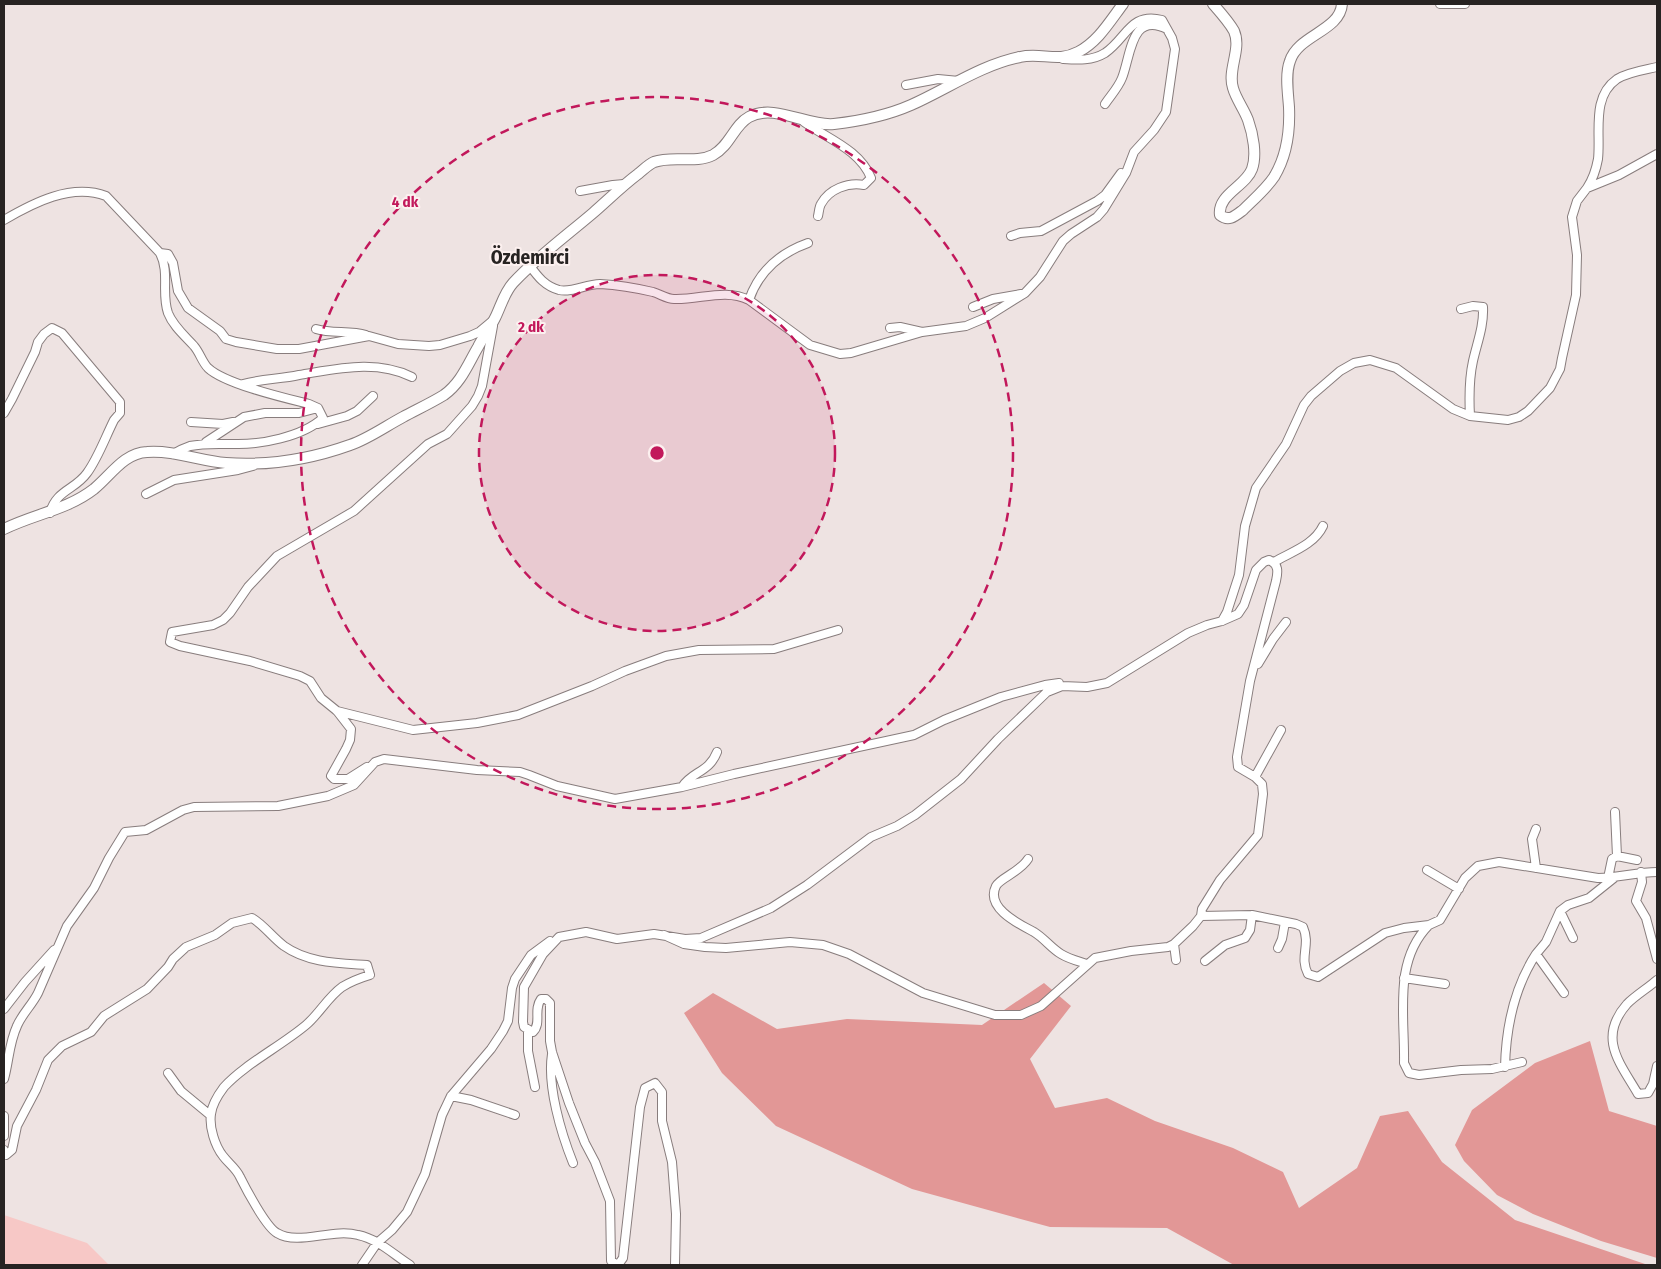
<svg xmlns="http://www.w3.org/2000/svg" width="1661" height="1269" viewBox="0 0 1661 1269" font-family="'Fira Sans Condensed',sans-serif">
<rect width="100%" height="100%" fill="#eee3e2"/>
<path fill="#f7c8c6" d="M4 1215 87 1243 109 1265H4Z"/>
<path fill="#e29796" d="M1044 983 1071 1006 1030 1059 1055 1108 1107 1098 1155 1121 1233 1148 1283 1172 1299 1208 1357 1168 1380 1116 1408 1111 1442 1162 1515 1220 1648 1265H1234L1167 1228 1050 1227 912 1189 776 1126 722 1073 684 1013 713 993 777 1029 847 1019 982 1025Z
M1590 1041 1609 1111 1657 1126V1258L1601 1241 1533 1214 1497 1195 1464 1161 1455 1145 1472 1110 1535 1063Z"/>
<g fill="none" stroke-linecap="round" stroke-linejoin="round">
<defs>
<path id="minor" d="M1440 4H1465
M906 85 938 79 959 81
M1105 104C1111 95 1118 88 1122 78 1131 55 1131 11 1167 29
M804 122C828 139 860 150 871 178L864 185C848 182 829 189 821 204 819 207 819 212 818 216
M1587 188C1593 179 1596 170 1598 159 1601 133 1591 97 1617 79 1628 72 1644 70 1657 67
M580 191 613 185 624 184
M4 220C33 203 71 183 106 196L160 253C170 273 161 293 168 313 173 326 185 336 194 346 200 353 202 362 208 368 225 384 285 398 309 404L318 408 323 418C302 437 260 445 233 444 219 444 204 443 190 446 184 448 178 451 173 454
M1011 236 1020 233 1041 231 1097 201 1105 195 1121 173
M160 253 168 254 173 263 178 291 188 308 220 331 226 339 236 342 277 349H299L369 336 398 344 429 346 440 345 470 336 479 332 491 322
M530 266C538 277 545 286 559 290 572 293 586 284 600 284 617 285 636 288 653 292 660 294 667 299 674 299 700 300 725 288 749 300L810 345 840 354 851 353 922 332 966 326 985 318 1025 293 1040 277 1063 241 1071 234 1097 217 1104 209 1126 173 1134 152 1154 130 1166 112 1175 49 1172 38 1162 20C1130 12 1127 38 1105 53 1092 61 1078 60 1063 59
M749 300C759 271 780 253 808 243
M973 307 993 299 1021 294
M1461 309 1473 306 1483 307C1484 326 1477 343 1473 361 1469 379 1469 397 1470 416
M890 328 900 327 922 332
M316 329C332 334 350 330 366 335
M243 384C261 379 281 379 299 375 337 369 376 359 412 377
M4 413 12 399 35 352 38 342 44 334 52 328 62 333 120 402V413L114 420C105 438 98 458 87 473 75 490 56 490 50 513
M191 422 223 424 233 422
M318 424 347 416 357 411 373 396
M206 442 244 417 265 413H299L318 408
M146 494 174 480 238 470 253 466
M1274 562C1291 552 1314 545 1323 526
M1222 621 1227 612 1239 575 1245 526 1256 488 1286 444 1304 405 1311 396 1340 371 1354 363 1370 360 1396 368 1453 409 1470 416 1508 420 1519 417 1528 411 1550 388 1560 369 1562 358 1576 295 1577 255 1572 217 1577 201 1587 188 1619 175 1657 154
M1258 664 1273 639 1286 622
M337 711 413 730 477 723 518 715 592 686 625 671 666 656 699 650 774 649 838 630
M367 767 348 779H334L331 776 346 749 350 740 351 729 337 711 321 698 310 681 300 676 250 661 180 646 170 642 172 632 213 625 223 620 230 613 248 587 277 556 354 511 428 444 447 434 472 406 478 396 482 386 493 326
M1255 777 1281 730
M682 787C692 771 709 773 717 752
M1615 812 1617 856
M1028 859C1020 872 1000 878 996 886 985 908 1019 924 1034 932 1044 938 1051 948 1061 954 1069 959 1078 961 1087 964
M1536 868 1532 839 1536 829
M1427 870 1459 889
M1641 872 1642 882 1636 901 1646 918 1657 959
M1608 878 1612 859 1617 856 1637 860
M1560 911 1573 938
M1201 916 1252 915 1296 924 1303 927C1311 945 1299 957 1308 974L1318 977 1385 933 1404 928 1429 925 1440 920 1465 878 1478 866 1499 862 1598 878C1618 878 1637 872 1657 872
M1429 925C1393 961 1405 1015 1404 1063L1409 1073 1419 1075 1461 1070 1492 1069 1522 1062
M664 935 684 944 705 947 726 948 790 942 823 945 849 954 923 993 995 1015H1021L1041 1006 1095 958 1131 951 1168 947 1174 944 1193 926 1201 916 1202 909 1220 880 1258 835 1263 794 1262 784 1255 777 1238 767 1237 757 1250 681 1276 581C1278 572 1279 564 1269 560L1264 562 1256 570 1244 605 1238 614 1222 621 1207 625 1188 633 1107 683 1087 687 1062 686 1047 692 998 739 961 779 915 815 897 826 871 837 807 885 771 908 701 938 685 939 654 934 617 939 586 932 559 937 543 954 524 987 523 1022 524 1027 533 1032C542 1023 533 1010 541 999H546L550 1003V1041L552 1052 569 1103 585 1143 595 1162 610 1201 611 1261 618 1265 623 1258 640 1107 645 1088 655 1083 662 1092V1121L672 1162 676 1214 675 1265
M1174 944 1176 960
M1278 948 1282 939 1285 922
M1205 961 1225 945 1245 938 1250 930 1252 915
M1404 978 1445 984
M1657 980C1648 988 1636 995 1627 1004 1597 1038 1620 1063 1638 1094L1648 1093 1653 1084 1657 1066
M1564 993 1536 954 1546 942 1560 911 1568 905 1589 898 1614 878
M4 1009 25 982 54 950
M528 1031V1051L535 1087
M552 1054C547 1086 561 1133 573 1163
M1505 1067C1506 1026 1514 988 1536 954
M168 1073 181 1091 210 1115
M4 1079C9 1061 9 1043 17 1026 22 1014 32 1005 38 993L67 926 94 888 109 858 125 832 146 830 183 810 194 807 278 806 328 796 354 785 375 762 384 759 477 770 520 772 529 775 557 786 615 799 682 787 734 774 914 735 944 720 1001 697 1045 685 1059 683
M451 1096 471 1100 515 1115
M4 1116V1136
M4 1150 6 1155 12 1150 17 1126 36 1090 48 1060 62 1046 91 1032 104 1016 147 989 168 967 173 959 186 947 215 935 232 923 252 918C264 925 272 937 284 946 308 963 338 963 367 965L370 975C360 978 350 982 342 987 328 997 319 1014 306 1025 281 1046 245 1064 224 1087 218 1095 212 1104 211 1114 209 1127 215 1146 223 1156 229 1164 236 1168 240 1177 246 1189 266 1227 277 1233 298 1246 332 1228 358 1235 378 1239 394 1255 410 1265
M362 1265 377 1243 392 1230 407 1212 425 1174 442 1115 451 1096 491 1049 503 1031 508 1021 512 988 515 979 531 955 550 941"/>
<path id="tertiary" d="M1213 4C1220 12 1229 22 1234 31 1242 49 1227 70 1233 88 1236 99 1244 109 1248 120 1253 134 1257 155 1252 169 1246 186 1217 195 1220 215 1229 222 1235 216 1243 210 1253 200 1266 189 1274 177 1287 156 1290 130 1289 107 1288 93 1285 74 1290 61 1298 35 1340 31 1342 4
M4 529C34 514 67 510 94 489 111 475 124 453 147 452 174 450 200 461 226 463 268 466 311 459 350 445 368 439 386 426 403 417 416 410 431 403 444 395 461 383 468 364 478 347 483 337 490 328 495 318 501 306 504 293 513 283 537 257 566 236 593 213 608 200 622 186 638 174 643 170 649 164 654 162 673 155 695 164 713 155 730 146 734 125 749 117 774 103 809 127 834 124 860 121 886 116 911 105 947 89 981 65 1020 57 1041 52 1058 63 1078 52 1098 42 1110 21 1123 4"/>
</defs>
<use href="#minor" stroke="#887d7d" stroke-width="10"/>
<use href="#tertiary" stroke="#887d7d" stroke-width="12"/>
<use href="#minor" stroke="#fff" stroke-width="8"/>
<use href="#tertiary" stroke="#fff" stroke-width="10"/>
</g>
<circle cx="657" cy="453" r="178" fill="#c2185b" fill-opacity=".12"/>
<g fill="none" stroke="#c2185b" stroke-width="2.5" stroke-dasharray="9 6">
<circle cx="657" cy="453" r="178"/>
<circle cx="657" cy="453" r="356"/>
</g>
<g text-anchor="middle" stroke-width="4" stroke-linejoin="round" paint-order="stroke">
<g font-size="19" font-weight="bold" fill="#272322" stroke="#fcf0ef">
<text x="530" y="264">Özdemirci</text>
</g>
</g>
<circle cx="657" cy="453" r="8" fill="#c2185b" stroke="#fcf0ef" stroke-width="2.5"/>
<g font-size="15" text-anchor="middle" font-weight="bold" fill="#c2185b" stroke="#fcf0ef" stroke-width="4" stroke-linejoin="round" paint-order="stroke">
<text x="405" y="207">4 dk</text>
<text x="531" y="332">2 dk</text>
</g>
<rect width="1661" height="1269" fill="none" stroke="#272322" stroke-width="10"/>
</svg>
